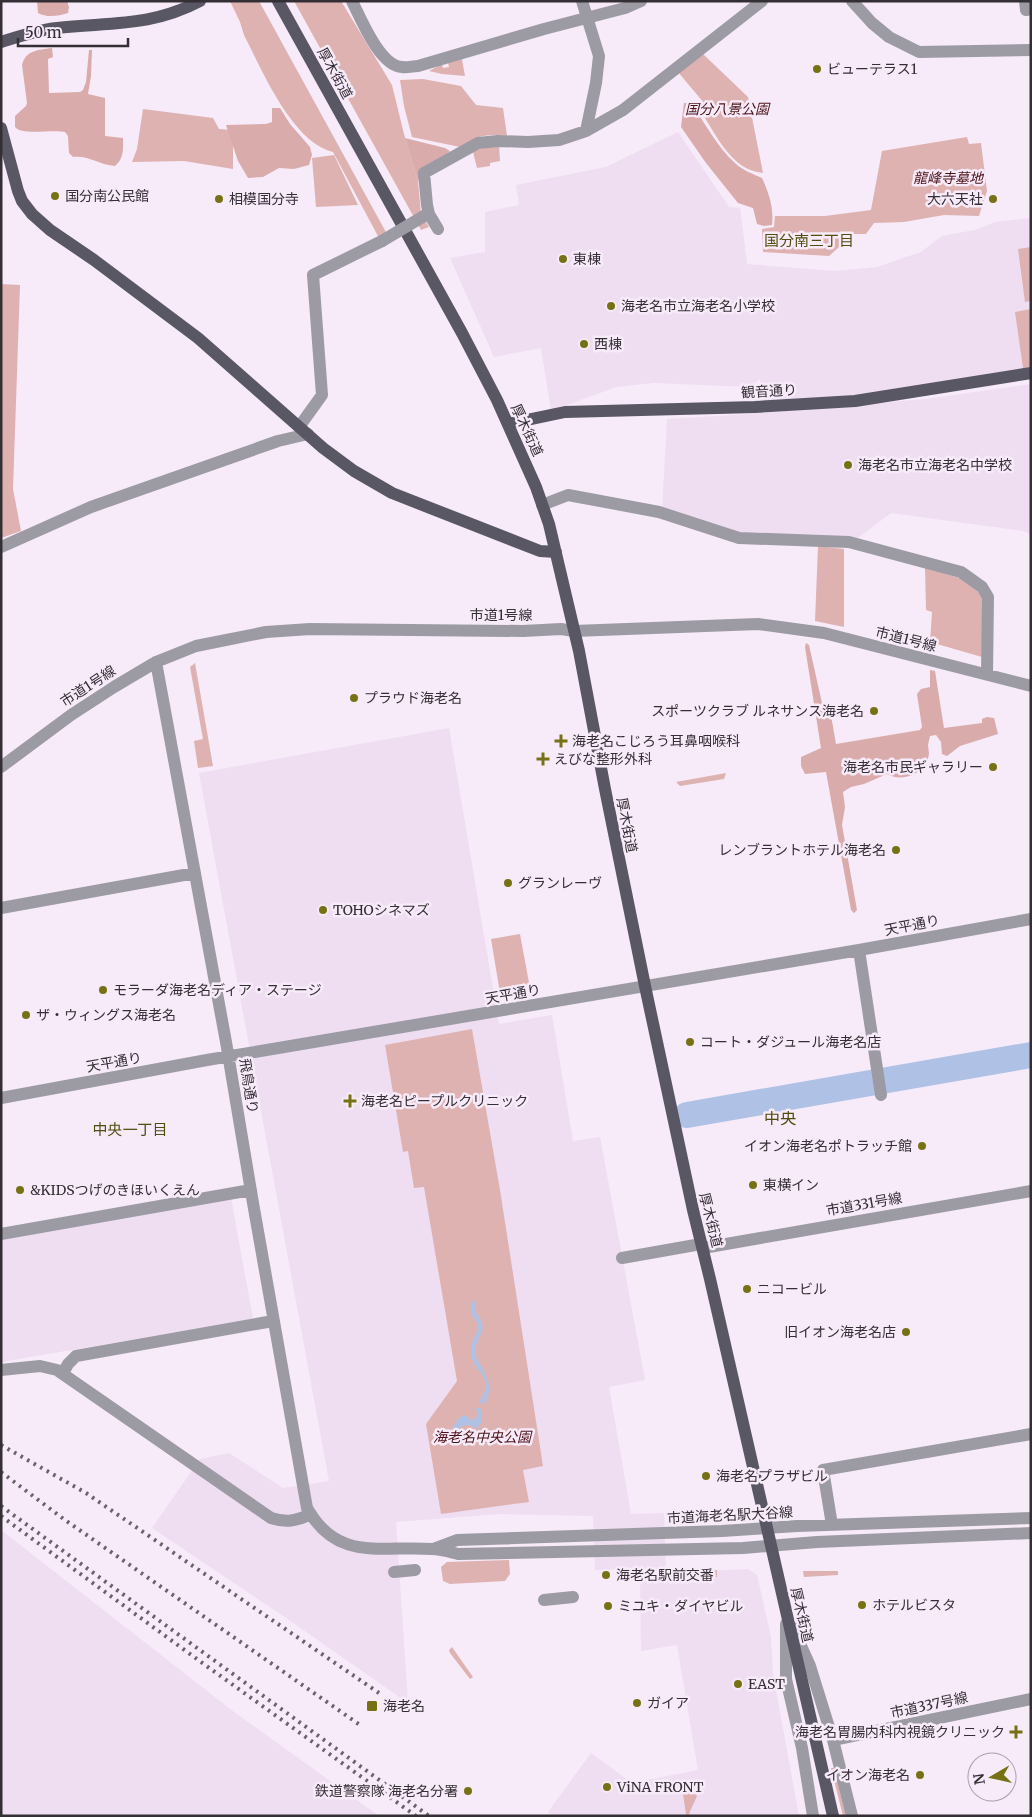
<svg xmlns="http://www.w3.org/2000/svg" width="1032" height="1817" viewBox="0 0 1032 1817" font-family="Merriweather,'Noto Sans JP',serif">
<rect width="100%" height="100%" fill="#f7eaf9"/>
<path fill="#efddf2" d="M678 132 729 207 740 208 747 264 835 271 877 267 921 252 942 236 975 230 995 222 1031 218V371L857 396 763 400 760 379 750 387 654 383 616 387 551 411 541 348 494 357 450 258 485 252V212L519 205 516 185 606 167Z
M1031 384V535L1024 531 891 513 855 540 743 536 662 511 667 419 750 414 926 399Z
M449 728 499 1024 552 1015 573 1141 600 1137 645 1380 609 1387 631 1514 664 1513 666 1573 748 1569 757 1575 771 1637 773 1674 799 1816H553L548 1812 591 1753 632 1783 698 1770 677 1645 641 1651 640 1568 595 1570 593 1516 499 1514 396 1522 408 1703 289 1620 152 1528 200 1459 229 1453 283 1488 329 1481 199 773Z
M231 1198 253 1319 1 1362V1240Z
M1 1530 234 1712 379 1816H1Z"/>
<path fill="#deb2b1" d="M230 1H259L387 234 379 238 333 152C292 142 262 70 244 35L240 22Z
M294 1H341L392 85 404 134 418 181 421 214 429 227 421 230Z
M702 53 748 97 763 173C758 172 752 171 748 169 726 158 713 130 700 110L704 103 678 72Z
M462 59 465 76 442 74 429 71 442 64 443 68 449 67 448 63Z
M423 79 461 86 476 105 503 108 507 136C484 133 479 136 460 147L412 137 404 106 400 80Z
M143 109 213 118 219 129 233 130V169L184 161 132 162 137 149Z
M967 137 969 144 981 143 987 191 979 216 944 215 904 222 874 223 866 234H847L838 248 829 256 763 252 762 229 774 227 775 216H825L871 210 882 151Z
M499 145 500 161 490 163V166L477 168 473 152 479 149Z
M334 155 358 205 316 207 312 158Z
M1031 247V301L1025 302 1018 249Z
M1 284 20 285 13 489 21 531 1 538Z
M1031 309V367L1023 368 1015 312Z
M818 546 844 549V627L815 621Z
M925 567 969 581 983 598 982 657 930 642 932 612 926 610Z
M195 663 213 766 198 768 194 741 203 739 190 667Z
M726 773 724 779 680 786 676 782Z
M520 934 530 988 500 993 491 939Z
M472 1029 500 1190 543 1466 523 1470 529 1502 441 1514 426 1424 457 1381 424 1187 414 1188 408 1151 403 1152 385 1045Z
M509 1560 510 1574 505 1581 450 1584 443 1581 441 1567 447 1562Z
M717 1570V1577L672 1580V1572Z
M803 1571H838V1575L804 1577Z
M452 1647 473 1677 470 1679 450 1653 449 1650Z
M831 1768H834L846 1816H843Z
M690 1789 694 1791 697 1796 688 1816 686 1814 683 1794Z"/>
<path fill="#daabab" d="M37 1H67L69 7 68 13C58 16 47 18 38 13Z
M52 48 53 57 48 59 49 93 80 92 83 90 86 82 89 50H92L91 76 88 94 105 98V136L123 138C123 150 124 158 115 166 100 165 88 155 73 157L69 153 68 136 65 132C52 129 22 136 15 127V116L26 106 27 103 22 65C26 50 38 50 52 48Z
M684 103H691C705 123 717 147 735 163 742 170 753 174 762 178 769 193 774 208 772 225L764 226 757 224 753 208 738 203 706 163 681 127Z
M272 108H280L290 124 310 147 312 155 309 165 294 169 279 168 263 177 248 178 238 161 226 125 266 124 272 122Z
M405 138 445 148 450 151 418 181Z
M806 643 809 645 822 703 829 704 836 744 920 730 922 727 917 694 921 689 930 687V670L935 671 944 728 982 723V719L987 717 994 718 998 734 960 746 947 756 942 754 941 742 936 735 930 736 928 745 929 754 926 767C913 775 902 782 887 774L864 784 851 787 843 792 845 807 842 825 857 910 854 913 851 910 826 772 805 774 801 766V757L821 748 805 647Z"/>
<path fill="#afc2e6" d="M480 1366C489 1378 493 1391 484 1404L479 1402C489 1387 487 1382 478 1367Z
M475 1407 481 1409 482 1422 476 1429C469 1423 462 1424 457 1431L452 1428 459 1418 465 1415 471 1420 476 1418 478 1413Z"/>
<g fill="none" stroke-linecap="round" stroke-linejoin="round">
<path stroke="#afc2e6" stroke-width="4.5" d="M473 1303V1313C490 1332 472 1334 473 1352 473 1359 478 1365 481 1370"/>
<path stroke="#afc2e6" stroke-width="26" d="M687 1115 1031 1055"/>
<path stroke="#9c9ba3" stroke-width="12" d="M352 1C361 19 380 66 402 67 407 68 413 66 418 66L544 29 625 8 641 1
M582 1 599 56 596 83 586 131
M852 1 872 23 889 37 919 52 1031 50
M1025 1 1026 10 1031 9
M429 214 438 229
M424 216 429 214 427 205 424 173 478 143 498 141 528 142 559 140 586 131 623 110 762 1
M299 427 322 395 313 275 382 241
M542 505 568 495 659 512 739 538 849 542 961 572 982 587 988 597 987 674
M1 547 91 507 278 441 308 434
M156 662 226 1042 253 1203 307 1508C338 1563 382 1545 432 1549 440 1549 450 1552 458 1554L743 1548 817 1542 1031 1533
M1 767 71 715 114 687 156 662 196 646 266 632 310 629 523 631 561 629 574 631 758 624 824 633 1031 686
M1 908 195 873
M859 950 881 1095
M1 1098 207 1060 859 950 1031 919
M1 1234 251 1190
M703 1248 1031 1191
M622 1258 701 1244
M1 1370 40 1366 57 1370 271 1518C286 1523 296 1521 311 1514
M63 1373 68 1364 76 1356 273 1321
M832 1525 823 1470 1031 1434
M433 1549 457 1540 722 1531 797 1526 1031 1518
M394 1572 415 1570
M544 1600 573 1597
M786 1624V1679L802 1748 813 1816
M793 1628 810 1666 833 1740 852 1816
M833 1740 1031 1699"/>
<path stroke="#595764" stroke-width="12" d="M278 1 462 333 497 400 536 487 549 524 579 651 605 789 645 986 693 1210 710 1279 833 1816
M1 42C20 36 38 30 57 28 110 22 151 27 200 1
M1 128 18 191 22 201 32 214 50 230 94 260 198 338 323 448 354 471 392 493 540 551 556 552
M508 424 565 412 755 407 855 401 1031 373"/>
<path stroke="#6a626b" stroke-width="4" stroke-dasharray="2.5 5" stroke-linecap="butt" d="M1 1445 86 1493 379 1693
M1 1472 65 1520 360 1725
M1 1506 429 1816
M1 1516 201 1662 416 1816"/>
<path stroke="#9c9ba3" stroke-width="12" d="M382 241 424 216"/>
</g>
<g fill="#767214" stroke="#f7eaf9" stroke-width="2">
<circle cx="817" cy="69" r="5"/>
<circle cx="55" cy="196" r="5"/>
<circle cx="219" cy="199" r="5"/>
<circle cx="993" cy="199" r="5"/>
<circle cx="563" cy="259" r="5"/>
<circle cx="611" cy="306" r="5"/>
<circle cx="584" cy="344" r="5"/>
<circle cx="848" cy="465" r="5"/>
<circle cx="354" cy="698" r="5"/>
<circle cx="874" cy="711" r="5"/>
<path d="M558.5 733.5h5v5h5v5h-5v5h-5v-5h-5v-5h5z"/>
<path d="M540.5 751.5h5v5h5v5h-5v5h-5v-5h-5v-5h5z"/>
<circle cx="993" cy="767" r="5"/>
<circle cx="896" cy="850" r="5"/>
<circle cx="508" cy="883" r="5"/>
<circle cx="323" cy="910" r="5"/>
<circle cx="103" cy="990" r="5"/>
<circle cx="26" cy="1015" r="5"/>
<circle cx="690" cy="1042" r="5"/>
<path d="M347.5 1093.5h5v5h5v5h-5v5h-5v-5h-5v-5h5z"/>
<circle cx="922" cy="1146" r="5"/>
<circle cx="753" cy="1185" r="5"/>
<circle cx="20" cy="1190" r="5"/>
<circle cx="747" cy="1289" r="5"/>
<circle cx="906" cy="1332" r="5"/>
<circle cx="706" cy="1476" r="5"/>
<circle cx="606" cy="1575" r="5"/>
<circle cx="862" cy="1605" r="5"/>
<circle cx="608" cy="1606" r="5"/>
<circle cx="738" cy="1684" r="5"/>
<circle cx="637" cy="1703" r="5"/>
<rect x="366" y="1700" width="12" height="12" rx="2.5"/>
<path d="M1013.5 1724.5h5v5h5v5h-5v5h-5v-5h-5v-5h5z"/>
<circle cx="920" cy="1775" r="5"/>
<circle cx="607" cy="1787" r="5"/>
<circle cx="468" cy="1791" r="5"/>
</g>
<g text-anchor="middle" stroke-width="5" stroke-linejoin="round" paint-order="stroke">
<g font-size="14" fill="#342f35" stroke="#f7eaf9" text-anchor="start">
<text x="827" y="74">ビューテラス1</text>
<text x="65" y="201">国分南公民館</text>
<text x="229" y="204">相模国分寺</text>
<text x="983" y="204" text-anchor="end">大六天社</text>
<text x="573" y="264">東棟</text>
<text x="621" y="311">海老名市立海老名小学校</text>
<text x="594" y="349">西棟</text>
<text x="858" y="470">海老名市立海老名中学校</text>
<text x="364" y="703">プラウド海老名</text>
<text x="864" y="716" text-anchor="end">スポーツクラブ ルネサンス海老名</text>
<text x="572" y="746">海老名こじろう耳鼻咽喉科</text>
<text x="554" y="764">えびな整形外科</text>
<text x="983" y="772" text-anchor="end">海老名市民ギャラリー</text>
<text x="886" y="855" text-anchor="end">レンブラントホテル海老名</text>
<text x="518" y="888">グランレーヴ</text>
<text x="333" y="915">TOHOシネマズ</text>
<text x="113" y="995">モラーダ海老名ディア・ステージ</text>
<text x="36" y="1020">ザ・ウィングス海老名</text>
<text x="700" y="1047">コート・ダジュール海老名店</text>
<text x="361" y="1106">海老名ピープルクリニック</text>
<text x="912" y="1151" text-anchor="end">イオン海老名ポトラッチ館</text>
<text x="763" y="1190">東横イン</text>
<text x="30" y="1195">&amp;KIDSつげのきほいくえん</text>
<text x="757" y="1294">ニコービル</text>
<text x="896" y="1337" text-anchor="end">旧イオン海老名店</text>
<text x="716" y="1481">海老名プラザビル</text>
<text x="616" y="1580">海老名駅前交番</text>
<text x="872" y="1610">ホテルビスタ</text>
<text x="618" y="1611">ミユキ・ダイヤビル</text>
<text x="748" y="1689">EAST</text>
<text x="647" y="1708">ガイア</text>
<text x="383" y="1711">海老名</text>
<text x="1005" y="1737" text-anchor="end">海老名胃腸内科内視鏡クリニック</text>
<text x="910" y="1780" text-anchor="end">イオン海老名</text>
<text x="617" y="1792">ViNA FRONT</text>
<text x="458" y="1796" text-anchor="end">鉄道警察隊 海老名分署</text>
</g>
<g font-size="14" fill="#342f35" stroke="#f7eaf9">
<text transform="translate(335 73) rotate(61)" y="5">厚木街道</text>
<text transform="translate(769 391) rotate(-3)" y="5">観音通り</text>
<text transform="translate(527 430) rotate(65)" y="5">厚木街道</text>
<text x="501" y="620">市道1号線</text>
<text transform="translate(906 639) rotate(14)" y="5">市道1号線</text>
<text transform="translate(88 686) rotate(-33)" y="5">市道1号線</text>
<text transform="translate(627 825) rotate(79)" y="5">厚木街道</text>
<text transform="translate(912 925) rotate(-11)" y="5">天平通り</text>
<text transform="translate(513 994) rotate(-10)" y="5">天平通り</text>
<text transform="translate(114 1062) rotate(-10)" y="5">天平通り</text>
<text transform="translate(249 1086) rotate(81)" y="5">飛鳥通り</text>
<text transform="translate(864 1204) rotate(-10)" y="5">市道331号線</text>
<text transform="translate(711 1220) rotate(76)" y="5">厚木街道</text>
<text transform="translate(730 1515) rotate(-3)" y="5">市道海老名駅大谷線</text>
<text transform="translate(802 1615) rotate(77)" y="5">厚木街道</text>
<text transform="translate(929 1705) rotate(-12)" y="5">市道337号線</text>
</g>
<g font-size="14" font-style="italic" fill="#4b1318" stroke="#f7eaf9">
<text x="727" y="114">国分八景公園</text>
<text x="948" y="183">龍峰寺墓地</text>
<text x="482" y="1442">海老名中央公園</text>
</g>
<g font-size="15" fill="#504d0e" stroke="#f7eaf9">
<text x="809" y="246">国分南三丁目</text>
<text x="130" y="1135">中央一丁目</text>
</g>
<g font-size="16" fill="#504d0e" stroke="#f7eaf9">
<text x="780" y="1124">中央</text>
</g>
</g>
<rect width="1032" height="1817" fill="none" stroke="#342f35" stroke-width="5"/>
<g transform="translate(992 1777) rotate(261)"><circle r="24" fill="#f7eaf9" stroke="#a99fab"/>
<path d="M0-4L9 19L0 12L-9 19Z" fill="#767214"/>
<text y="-8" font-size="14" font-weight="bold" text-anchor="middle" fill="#342f35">N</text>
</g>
<path d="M18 38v8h110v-8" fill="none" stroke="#342f35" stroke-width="2.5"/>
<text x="25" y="38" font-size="15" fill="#342f35" stroke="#f7eaf9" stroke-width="4" paint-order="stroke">50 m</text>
</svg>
